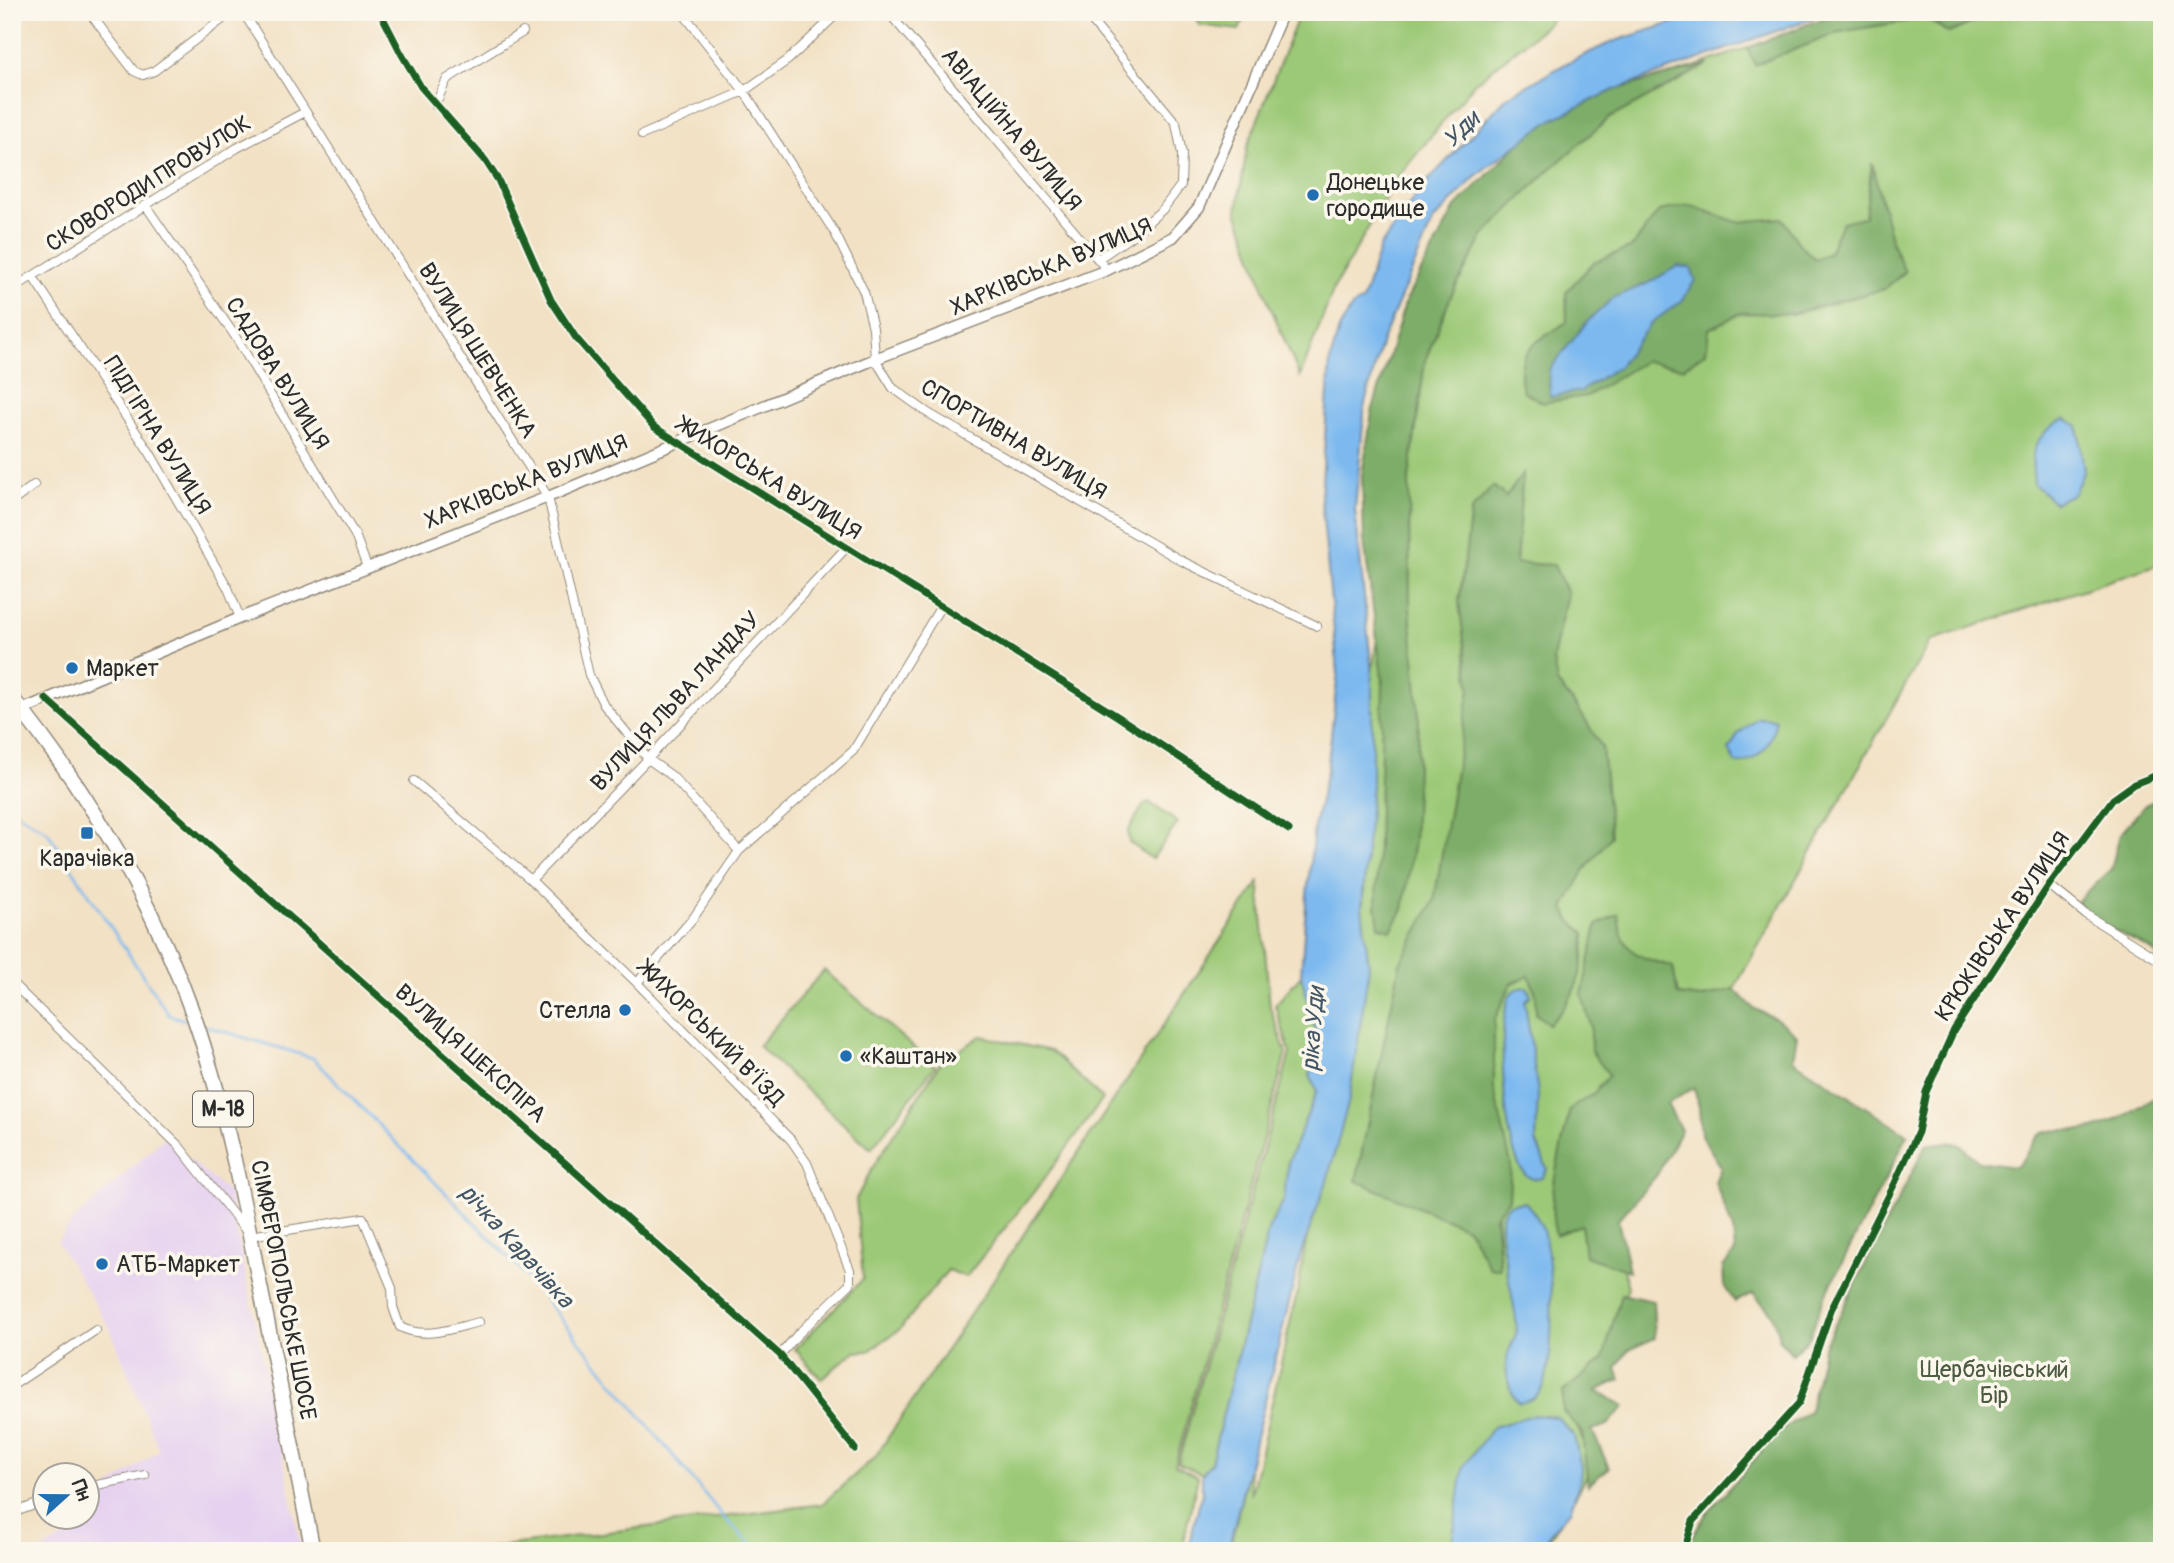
<svg xmlns="http://www.w3.org/2000/svg" width="2174" height="1563" viewBox="0 0 2174 1563" font-family="Pangolin,sans-serif">
<rect width="100%" height="100%" fill="#fbf7ec"/>
<filter id="ink" filterUnits="userSpaceOnUse"><feTurbulence type="fractalNoise" baseFrequency=".0143" numOctaves="2"/><feDisplacementMap in="SourceGraphic" scale="14" xChannelSelector="R" yChannelSelector="G"/><feConvolveMatrix kernelMatrix="1 2 1 2 8 2 1 2 1" color-interpolation-filters="sRGB"/></filter>
<filter id="wash" filterUnits="userSpaceOnUse"><feTurbulence type="fractalNoise" baseFrequency=".00686" numOctaves="4" result="noise"/><feDisplacementMap in="SourceGraphic" scale="28" xChannelSelector="R" yChannelSelector="G"/><feGaussianBlur stdDeviation="1.57" result="paint"/><feColorMatrix in="noise" values="0 0 0 0 0 0 0 0 0 0 0 0 0 0 0 0 0 1.4 0 .05"/><feComposite in="paint" operator="in"/></filter>
<g filter="url(#wash)">
<rect width="100%" height="100%" fill="#f2e1c4"/>
<path fill="#e6d2f0" d="M164 1138 229 1193 302 1551H40L91 1523 109 1487 159 1450 110 1328 57 1242 73 1221Z"/>
<path fill="#9cc977" stroke="#647a51" stroke-width="2" fill-rule="evenodd" d="M1196 12H1247L1239 30 1199 25Z
M1300 12H1555L1549 23 1474 84 1396 179 1334 288 1300 377 1268 301 1237 211 1247 147Z
M1883 12H2162V563L1930 641 1734 989 1701 998 1677 995 1637 956 1615 1259 1623 1268 1628 1287 1603 1359 1563 1392 1583 1441 1587 1475 1571 1506 1541 1551H1229L1249 1468 1251 1495 1299 1284 1306 1240 1333 1157 1364 893 1372 673 1417 351 1495 207 1614 95 1747 48ZM1497 1214 1500 1269 1490 1268 1467 1228Z
M1149 802 1178 823 1152 859 1129 842 1128 831 1144 804Z
M1259 882 1270 1007 1286 1053 1175 1465 1198 1477 1181 1551H464L822 1504 875 1457Z
M824 970 935 1066 871 1149 758 1046Z
M1301 975 1321 1050 1310 1075 1317 1091 1288 1163 1284 1200 1269 1228 1211 1463 1202 1474 1178 1463 1290 1053 1275 1005Z
M981 1036 1051 1051 1103 1099 1044 1179 966 1277 948 1270 900 1329 869 1351 854 1352 821 1379 795 1349 863 1279 856 1199 874 1165 940 1063Z"/>
<path fill="#7dad68" stroke="#546c4a" stroke-width="2" d="M1839 12H1997L1949 33 1925 18 1840 32 1755 65 1747 48Z
M1709 64 1608 119 1546 173 1484 235 1452 294 1425 361 1409 479 1410 608 1419 719 1414 841 1403 910 1391 930 1379 927 1376 906 1383 685 1364 541 1362 475 1372 412 1406 300 1455 208 1519 143 1553 119 1614 90Z
M1872 163 1892 243 1905 272 1884 289 1792 314 1741 313 1709 329 1706 352 1683 368 1645 361 1587 396 1543 403 1523 391C1513 349 1537 342 1567 322L1566 292 1594 262 1632 247 1659 211 1689 205 1737 222 1782 218 1800 245 1815 259 1829 253 1842 222 1865 217Z
M1523 473 1516 563 1554 565 1567 593 1553 659 1557 683 1577 707 1602 747 1611 836 1584 871 1564 908 1570 920 1585 933C1585 970 1576 999 1549 1024L1536 1014V994L1529 976 1511 984 1494 1021V1090L1511 1164 1509 1199 1495 1216 1500 1269 1490 1268 1467 1228 1356 1181 1400 963 1434 901 1470 688 1459 602 1471 511 1493 486 1506 497Z
M2162 797V961L2151 949 2095 921 2076 902 2111 870 2120 834 2145 805Z
M1618 914C1622 955 1638 956 1673 967L1678 995 1701 998 1734 989 1755 1009 1777 1019 1797 1035 1793 1060 1908 1135 1824 1298 1809 1338 1792 1354 1780 1340 1772 1314 1753 1293 1735 1302 1724 1286 1723 1267 1735 1252 1733 1230 1715 1182 1721 1167 1701 1135 1699 1107 1694 1088 1667 1104 1681 1130 1657 1175 1618 1220 1629 1271 1585 1256 1581 1225 1556 1235C1545 1196 1562 1148 1570 1109L1594 1093 1609 1075 1591 1051V1027L1582 994 1597 925Z
M2162 1093V1551H1687L1686 1547 1706 1514 1779 1432 1810 1410 1823 1348 1926 1145C1956 1141 1957 1139 1978 1162L2016 1167C2028 1157 2031 1138 2043 1133 2057 1127 2078 1132 2093 1129 2117 1123 2140 1106 2162 1093Z
M1621 1294 1653 1301 1655 1338 1628 1350 1616 1368 1620 1380 1596 1391 1625 1406 1608 1425 1592 1430 1609 1468 1588 1485 1582 1433 1563 1411V1392L1603 1359Z"/>
<path fill="#7db9ef" stroke="#54728d" stroke-width="2" d="M1707 12H1829L1614 90 1553 119 1519 143 1479 173 1433 221 1382 341 1365 403 1355 509 1372 673V786L1362 907 1369 967 1349 1100 1327 1181 1302 1250 1228 1551H1187L1202 1493V1474L1211 1463 1269 1228 1284 1200 1288 1163 1317 1091 1310 1075 1321 1050 1301 975 1306 905 1314 826 1327 771 1338 673 1321 498 1330 361 1339 329 1352 307 1362 301 1380 247 1399 219 1424 185 1507 97 1569 62 1612 42Z
M1678 266 1691 268 1695 280 1682 301 1651 323 1619 366 1581 391 1550 397 1549 370 1587 322 1613 298 1648 283Z
M2066 419 2078 426 2084 471 2074 493 2055 503 2034 484C2034 475 2031 464 2033 455 2035 439 2052 423 2066 419Z
M1757 718 1776 719C1772 743 1762 760 1737 764L1729 750 1738 734Z
M1527 987 1531 996 1525 1002 1538 1093 1536 1141 1547 1169 1542 1178C1536 1179 1532 1180 1527 1176 1502 1156 1497 1025 1509 997 1513 989 1519 988 1527 987Z
M1525 1202C1534 1212 1541 1221 1544 1234 1553 1264 1556 1365 1541 1390 1536 1399 1528 1402 1519 1403 1508 1392 1503 1366 1509 1351 1514 1338 1518 1336 1516 1320 1514 1298 1495 1229 1503 1213 1504 1209 1508 1207 1510 1204Z
M1533 1415 1557 1417 1574 1436 1581 1467 1580 1480 1570 1511 1552 1530 1541 1551H1451L1463 1467 1493 1427Z"/>
<g fill="none" stroke-linecap="round" stroke-linejoin="round">
<path stroke="#7db9ef" stroke-width="2.5" d="M12 810 47 831 169 1015 185 1020
M206 1026 313 1058 521 1270 725 1519 758 1551"/>
</g>
</g>
<g filter="url(#ink)">
<g fill="none" stroke-linecap="round" stroke-linejoin="round">
<defs>
<path id="street" d="M89 12 134 71 143 75 154 71 232 12
M243 12 548 497 589 675 604 705 648 759 672 776 739 851
M380 12 401 53 421 87 485 160 498 180 551 300 576 338 654 427 1117 716 1289 830
M682 12 744 91 835 233 864 292 873 328 875 359 893 388 928 413 1182 561 1317 626
M888 12 1107 270
M1084 12 1176 123 1182 154 1181 185 1163 209 1133 235 1098 259
M435 105 447 79 523 32
M642 135 744 91 788 60 839 12
M146 206 235 336 355 535 367 567
M33 277 150 453 228 588 240 618
M12 289 237 148 305 112
M12 502 34 485
M46 699 780 1355 855 1449
M414 781 531 880 637 983 791 1140 807 1163 850 1270V1284L798 1334 780 1355
M531 880 648 759 846 548
M2049 885 2085 914 2162 962
M12 983 179 1146 250 1236 363 1218 392 1288 393 1307 400 1327C426 1340 453 1328 479 1322
M637 983 694 917 739 851 853 751 941 606
M12 1386 96 1330
M88 1487 145 1475
M12 1513 46 1501
M1684 1551 1693 1521 1799 1403 1831 1310 1895 1183 1918 1132 1926 1092 1954 1030 2049 885 2113 799 2134 784 2162 773"/>
<path id="secondary" d="M12 714 240 618 548 497 875 359 1107 270 1173 237 1199 207 1283 12"/>
<path id="highway" d="M12 698C88 792 152 900 193 1014 224 1103 242 1194 260 1286 278 1374 296 1462 313 1551"/>
</defs>
<use href="#street" stroke="#8e8678" stroke-width="10"/>
<use href="#secondary" stroke="#8e8678" stroke-width="13"/>
<use href="#highway" stroke="#8e8678" stroke-width="17"/>
<use href="#street" stroke="#fff" stroke-width="8"/>
<use href="#secondary" stroke="#fff" stroke-width="10"/>
<use href="#highway" stroke="#fff" stroke-width="14"/>
<defs>
<path id="cycleway" d="M380 12 401 53 421 87 485 160 498 180 551 300 576 338 654 427 1117 716 1289 830
M46 699 780 1355 855 1449
M1684 1551 1693 1521 1799 1403 1831 1310 1895 1183 1918 1132 1926 1092 1954 1030 2049 885 2113 799 2134 784 2162 773"/>
</defs>
<use href="#cycleway" stroke="#fbf7ec" stroke-width="11"/>
<use href="#cycleway" stroke="#1b5e20" stroke-width="7"/>
</g>
</g>
<g fill="#1f6fb2" stroke="#fbf7ec" stroke-width="2.5">
<circle cx="1313" cy="195" r="7"/>
<circle cx="72" cy="668" r="7"/>
<rect x="80" y="826" width="14" height="14" rx="3.5"/>
<circle cx="625" cy="1010" r="7"/>
<circle cx="846" cy="1056" r="7"/>
<circle cx="102" cy="1264" r="7"/>
</g>
<g text-anchor="middle" stroke-width="7" stroke-linejoin="round" paint-order="stroke">
<rect fill="#fbf7ec" stroke="#696865" stroke-width="2" x="193" y="1091.5" width="60" height="35" rx="5"/>
<g font-size="21" font-weight="bold" fill="#2b2b2b">
<text x="223" y="1116">М-18</text>
</g>
<g font-size="23" fill="#2b2b2b" stroke="#fbf7ec">
<text transform="translate(1012 129) rotate(50)" y="8">АВІАЦІЙНА ВУЛИЦЯ</text>
<text transform="translate(148 183) rotate(-32)" y="8">СКОВОРОДИ ПРОВУЛОК</text>
<text transform="translate(1051 266) rotate(-23)" y="8">ХАРКІВСЬКА ВУЛИЦЯ</text>
<text transform="translate(478 350) rotate(58)" y="8">ВУЛИЦЯ ШЕВЧЕНКА</text>
<text transform="translate(278 373) rotate(58)" y="8">САДОВА ВУЛИЦЯ</text>
<text transform="translate(158 435) rotate(58)" y="8">ПІДГІРНА ВУЛИЦЯ</text>
<text transform="translate(1014 439) rotate(31)" y="8">СПОРТИВНА ВУЛИЦЯ</text>
<text transform="translate(770 478) rotate(32)" y="8">ЖИХОРСЬКА ВУЛИЦЯ</text>
<text transform="translate(526 481) rotate(-22)" y="8">ХАРКІВСЬКА ВУЛИЦЯ</text>
<text transform="translate(675 701) rotate(-47)" y="8">ВУЛИЦЯ ЛЬВА ЛАНДАУ</text>
<text transform="translate(2002 926) rotate(-56)" y="8">КРЮКІВСЬКА ВУЛИЦЯ</text>
<text transform="translate(712 1033) rotate(45)" y="8">ЖИХОРСЬКИЙ В’ЇЗД</text>
<text transform="translate(471 1053) rotate(42)" y="8">ВУЛИЦЯ ШЕКСПІРА</text>
<text transform="translate(284 1290) rotate(79)" y="8">СІМФЕРОПОЛЬСЬКЕ ШОСЕ</text>
</g>
<g font-size="23" fill="#2b2b2b" stroke="#fbf7ec" text-anchor="start">
<text x="1327" y="190">Донецьке<tspan x="1327" dy="26">городище</tspan></text>
<text x="86" y="676">Маркет</text>
<text x="87" y="866" text-anchor="middle">Карачівка</text>
<text x="611" y="1018" text-anchor="end">Стелла</text>
<text x="860" y="1064">«Каштан»</text>
<text x="116" y="1272">АТБ-Маркет</text>
</g>
<g font-size="23" fill="#4d5a42" stroke="#fbf7ec">
<text x="1994" y="1377">Щербачівський<tspan x="1994" dy="26">Бір</tspan></text>
</g>
<g font-size="24" font-style="italic" fill="#445666" stroke="#fbf7ec">
<text transform="translate(1461 129) rotate(-44)" y="8">Уди</text>
<text transform="translate(1313 1029) rotate(-86)" y="8">ріка Уди</text>
<text transform="translate(517 1246) rotate(48)" y="8">річка Карачівка</text>
</g>
</g>
<rect width="2174" height="1563" fill="none" stroke="#fbf7ec" stroke-width="42"/>
<g transform="translate(66 1496) rotate(69)"><circle r="33" fill="#fbf7ec" stroke="#a8a59f" stroke-width="2"/>
<path d="M0-5L12 26L0 18L-12 26Z" fill="#1f6fb2"/>
<text y="-10" font-size="19" font-weight="bold" text-anchor="middle" fill="#2b2b2b">Пн</text>
</g>
</svg>
